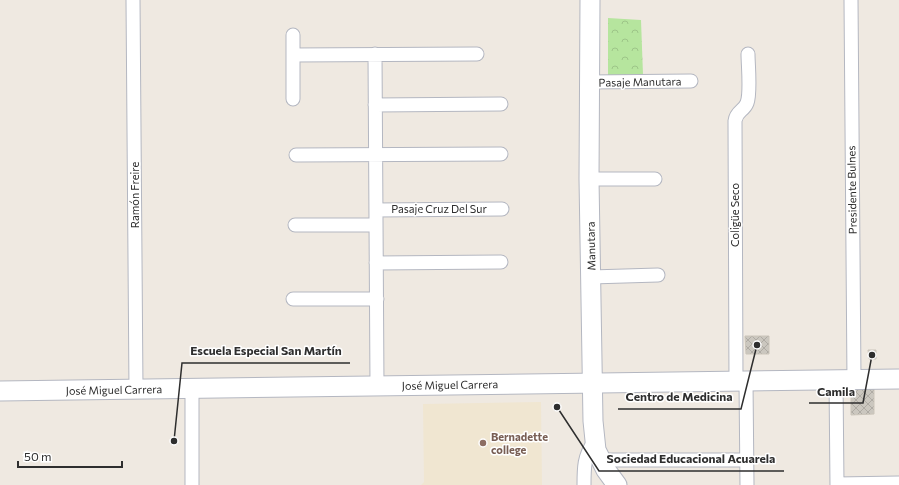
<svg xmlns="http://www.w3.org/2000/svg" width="899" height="485" viewBox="0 0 899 485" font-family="Commissioner,sans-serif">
<defs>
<pattern id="forest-crowns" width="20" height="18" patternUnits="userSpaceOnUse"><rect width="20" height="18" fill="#b6e59e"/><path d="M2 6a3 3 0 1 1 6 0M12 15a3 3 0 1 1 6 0" fill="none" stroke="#9dc588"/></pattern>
<pattern id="building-cross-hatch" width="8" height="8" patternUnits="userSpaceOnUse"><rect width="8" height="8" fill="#cbc7bf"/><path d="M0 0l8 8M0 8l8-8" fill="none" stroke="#afaba4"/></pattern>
</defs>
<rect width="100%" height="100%" fill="#efe9e1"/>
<path fill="#f0e6d1" d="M541 402 542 485H421L424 482 423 404Z"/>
<path fill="url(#forest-crowns)" d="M608 18 641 20 643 75 608 77Z"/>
<path fill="url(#building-cross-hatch)" stroke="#cbc5ba" d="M745 336H769V354H746Z
M868 350H876V359H869Z
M851 389H874V414L851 415Z"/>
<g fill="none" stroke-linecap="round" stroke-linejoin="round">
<defs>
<path id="street" d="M133 0 136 389
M851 0 854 380
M293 35V99
M375 54 377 386
M293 55 477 54
M589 82 691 81
M375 105 501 104
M296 155 501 154
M589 179H655
M376 210 502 209
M295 225H376
M376 263 501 262
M591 277 658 275
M293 299H377
M836 380 837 485
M736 382 735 121C736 111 744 111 747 103 751 93 748 65 748 54
M746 382 747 485
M192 389V485
M600 460H747
M837 484 899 483
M584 485C584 468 584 456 594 442"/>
<path id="secondary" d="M590 0 589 179 593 421 596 450 606 470 617 485
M0 391 899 379"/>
</defs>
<use href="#street" stroke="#b4b7c1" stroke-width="15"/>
<use href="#secondary" stroke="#b4b7c1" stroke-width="21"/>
<use href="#street" stroke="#fff" stroke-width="13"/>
<use href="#secondary" stroke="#fff" stroke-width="19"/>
</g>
<circle fill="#8d6e63" stroke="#fff" stroke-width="1.5" cx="483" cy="443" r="4"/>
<g text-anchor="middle" stroke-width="3" stroke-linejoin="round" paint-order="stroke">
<g font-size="11" fill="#2e2e2e" stroke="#fff">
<text transform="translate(640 82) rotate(-1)" y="4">Pasaje Manutara</text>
<text transform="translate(852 190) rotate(-91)" y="4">Presidente Bulnes</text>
<text transform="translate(135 195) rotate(-90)" y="4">Ramón Freire</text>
<text x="439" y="213">Pasaje Cruz Del Sur</text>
<text transform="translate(735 215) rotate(-90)" y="4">Coligüe Seco</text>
<text transform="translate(591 246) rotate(-91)" y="4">Manutara</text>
<text transform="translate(450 385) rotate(-1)" y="4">José Miguel Carrera</text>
<text transform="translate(114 390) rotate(-1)" y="4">José Miguel Carrera</text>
</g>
<g font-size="11" font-weight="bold" fill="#785e54" stroke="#fff" text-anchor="start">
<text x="491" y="441">Bernadette<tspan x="491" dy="13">college</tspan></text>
</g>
</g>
<path fill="none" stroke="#2e2e2e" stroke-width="1.5" d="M174 441L182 363H350M872 355L863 403H809M757 345L741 409H618M557 407L599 471H784"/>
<g fill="#2e2e2e" stroke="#fff" stroke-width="1.5">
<circle cx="174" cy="441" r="4"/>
<circle cx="872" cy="355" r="4"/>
<circle cx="757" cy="345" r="4"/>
<circle cx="557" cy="407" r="4"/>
</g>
<g font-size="12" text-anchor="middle" font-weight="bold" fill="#2e2e2e" stroke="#fff" stroke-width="3" stroke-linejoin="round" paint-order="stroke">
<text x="266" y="355">Escuela Especial San Martín</text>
<text x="836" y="396">Camila</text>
<text x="679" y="401">Centro de Medicina</text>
<text x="691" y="463">Sociedad Educacional Acuarela</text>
</g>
<path d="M18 461v6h104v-6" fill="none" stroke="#2e2e2e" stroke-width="2"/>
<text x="24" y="461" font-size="12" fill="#2e2e2e" stroke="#ffffff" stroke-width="3" paint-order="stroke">50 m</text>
</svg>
